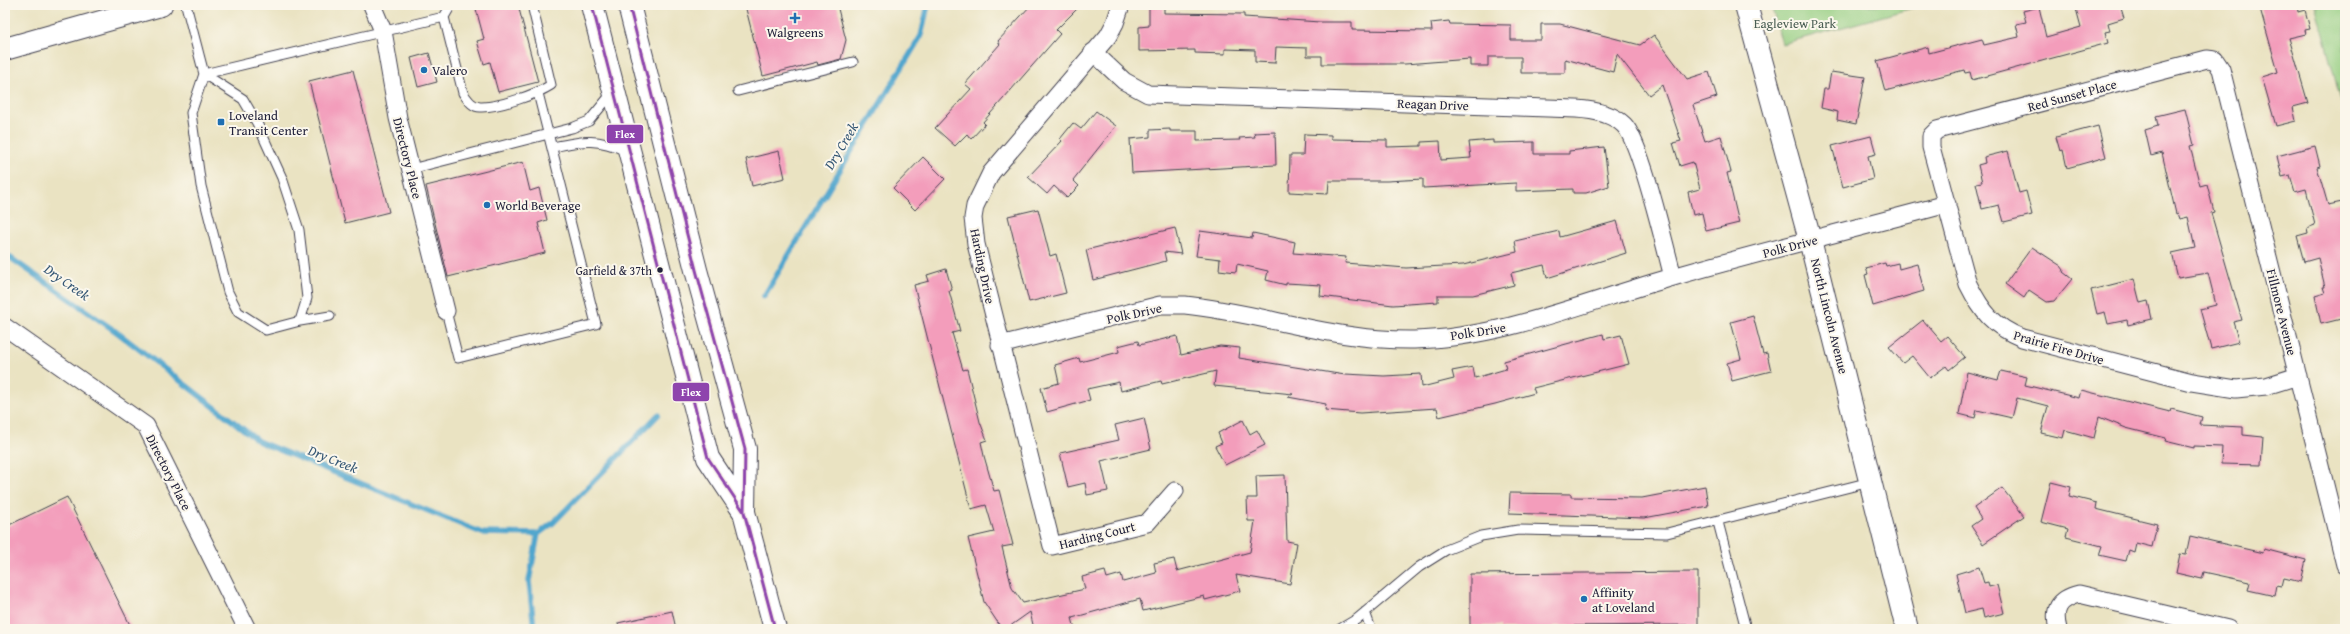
<svg xmlns="http://www.w3.org/2000/svg" width="2350" height="634" viewBox="0 0 2350 634" font-family="'Gentium Book Plus',serif">
<rect width="100%" height="100%" fill="#fbf7ec"/>
<filter id="ink" filterUnits="userSpaceOnUse"><feTurbulence type="fractalNoise" baseFrequency=".025" numOctaves="2"/><feDisplacementMap in="SourceGraphic" scale="8" xChannelSelector="R" yChannelSelector="G"/><feConvolveMatrix kernelMatrix="1 2 1 2 8 2 1 2 1" color-interpolation-filters="sRGB"/></filter>
<filter id="wash" filterUnits="userSpaceOnUse"><feTurbulence type="fractalNoise" baseFrequency=".012" numOctaves="4" result="noise"/><feDisplacementMap in="SourceGraphic" scale="16" xChannelSelector="R" yChannelSelector="G"/><feGaussianBlur stdDeviation="0.9" result="paint"/><feColorMatrix in="noise" values="0 0 0 0 0 0 0 0 0 0 0 0 0 0 0 0 0 1.4 0 .05"/><feComposite in="paint" operator="in"/></filter>
<g filter="url(#wash)">
<rect width="100%" height="100%" fill="#eae3c2"/>
<path fill="#94cd80" stroke="#5b785e" d="M1771 5H1923L1782 44Z
M2315 5H2345V116Z"/>
<g fill="none" stroke-linecap="round" stroke-linejoin="round">
<path stroke="#51a6cd" stroke-width="5.5" d="M5 254 118 333 260 442 482 533 538 534 553 523 658 415
M764 296 921 36 928 5
M534 629 529 581 538 534"/>
</g>
<g id="blocks">
<path fill="#f39dbb" d="M493 5H518L538 82 498 92 490 62 484 64 477 41 484 39 476 9Z
M745 5H837L846 40 841 59 818 65 817 62 763 76Z
M1031 5H1081L1056 30 1060 34 983 122 985 124 971 139 967 134 955 146 935 128 971 89 965 84 1000 44 998 41Z
M1149 5H1164V13L1244 14V17L1320 22H1352V30L1432 31 1431 23 1449 21 1450 24 1511 25V40H1541V24H1560L1640 45 1654 35 1687 79 1709 72 1717 97 1693 105 1705 141 1721 136 1731 172 1727 173 1739 223 1706 231 1702 213 1693 215 1688 192 1700 189 1693 162 1680 166 1673 143 1681 141 1662 85 1649 95 1617 54 1613 72 1565 59V73H1521V57H1488V66H1470V59L1405 64H1322V56H1307V48L1276 47 1275 63 1255 62V50L1225 49V54L1195 53V50L1139 51V27L1149 26Z
M2075 5H2120L2124 18 2108 23 2110 31 2105 32 2108 43 1972 80 1970 72 1965 73 1964 70 1885 91 1877 61 1928 47 1929 53 1982 39 1984 45 2019 37 2016 24 2026 22 2023 11 2039 7 2046 37 2081 27Z
M2259 5H2297L2298 12 2305 10 2310 29 2305 30 2306 34 2289 38 2308 103 2293 107 2296 121 2276 126 2262 77 2278 72Z
M429 53 437 82 418 87 411 58Z
M353 70 389 212 345 223 309 81Z
M1831 72 1865 77 1856 124 1837 120 1838 112 1821 108 1824 89H1828Z
M2185 109 2194 145 2190 146 2200 186 2207 184 2214 212 2211 213 2242 320 2233 322 2239 342 2211 349 2200 309 2216 305 2208 273 2178 278 2172 253 2195 248 2188 217 2180 219 2178 213 2176 214 2162 153 2151 156 2145 130 2158 126 2156 116Z
M1096 111 1116 126 1073 180 1079 186 1067 198 1054 186 1047 194 1028 177 1062 141 1060 139 1073 123 1081 129Z
M2098 126 2106 157 2067 168 2063 150 2060 151 2056 137Z
M1170 129V131H1197V141L1240 140 1239 138 1255 137 1254 133 1275 132 1276 165 1132 173 1130 139 1150 137V130Z
M1304 134 1331 135V139L1387 140V147L1421 146V142L1440 141 1441 160 1471 158 1469 142 1493 140V143L1534 142V154H1569V151L1604 147 1609 186 1586 193H1573V189L1516 191V183L1423 188V179L1387 181H1329L1328 194 1289 192 1290 155H1303Z
M1871 136 1876 154 1868 156 1873 179 1843 187 1832 146Z
M2315 146 2320 166 2317 167 2328 205 2342 202 2345 216V224L2341 225 2345 240V318L2321 324 2315 296 2325 293 2323 287H2325L2318 258 2304 262 2297 236 2308 233 2307 228 2315 225 2306 189 2295 192 2290 175 2282 177 2277 156Z
M779 151 785 178 752 186 746 159Z
M2008 151 2019 193 2026 191 2032 215 2004 222 1999 205 1982 209 1976 183 1982 182 1978 165 1985 163 1984 157Z
M923 157 945 179 915 210 893 188Z
M523 162 530 191 539 188 547 220 538 223 545 253 448 277 426 186Z
M1038 209 1050 256 1056 254 1066 293 1029 302 1008 216Z
M1617 221 1626 253 1547 278 1544 265 1511 273 1514 285 1473 295H1438V302L1393 305 1320 296 1321 285 1286 283V285L1266 280 1268 271 1237 264 1236 272 1219 270 1220 259 1196 256 1200 231 1252 238 1253 233 1295 242 1293 253 1346 257 1345 263 1406 268 1463 265 1517 252 1515 241 1559 231 1560 237Z
M1175 228 1181 254 1164 252 1166 261 1093 280 1086 250Z
M2032 247 2061 266 2064 270 2063 272 2072 279 2054 301 2047 302 2029 290 2024 298 2005 284Z
M1885 263 1886 266 1898 263 1899 269 1917 264 1924 291 1873 306 1865 275 1868 274 1866 268Z
M946 269 952 290 949 291 960 331 952 333 963 370 967 369 980 422 987 440 981 442 984 456 994 491 999 490 1013 545 1002 547 1012 588 1023 603 1085 589 1082 577 1105 571 1107 578 1121 574 1123 582 1156 573 1154 563 1174 559 1177 571 1250 552 1255 521H1248L1247 498H1257L1256 476 1285 475 1287 541 1297 543 1290 584 1236 575 1240 591 1205 600 1204 596 1143 611 1140 599 1072 618 1075 629H1034L1030 612 1006 629H1002L984 602 968 538 994 532 986 505 971 509 914 285 929 281 927 275Z
M2134 279 2140 303 2148 301 2152 319 2128 325 2127 320 2108 324 2105 312 2097 314 2091 290Z
M1753 316 1763 354 1767 353 1771 371 1732 381 1727 363 1741 359 1731 322Z
M1923 320 1941 341 1947 336 1965 357 1949 370 1946 366 1930 378 1912 356 1903 363 1889 347Z
M1603 334 1604 339 1621 335 1629 364 1533 388 1535 393 1495 404 1439 417 1437 408 1360 413 1325 410 1326 404 1288 397 1293 394 1214 386 1216 371 1162 384 1161 381 1121 391 1119 382 1087 389 1090 400 1047 412 1041 388 1059 383 1055 365 1079 358 1080 362 1119 352 1118 346 1138 341 1139 345 1177 336 1181 355 1220 346 1240 348 1239 358 1345 375V374L1384 376 1421 374 1422 387 1454 379 1452 371 1473 367 1475 378 1506 369 1504 361Z
M2001 371 2027 377 2025 385 2079 398 2081 390 2170 412 2171 409 2202 417 2200 425 2243 427V435L2263 437 2261 465 2221 464 2222 447 2194 446V448L2165 441 2166 438 2126 428 2099 417 2094 438 2065 430 2063 438 2041 433 2048 406 2017 398 2012 418 1977 410 1975 418 1959 414 1967 372 1998 380Z
M1144 418 1151 449 1101 461 1108 491 1087 495 1085 483 1068 487 1060 453 1119 440 1115 425Z
M1243 420 1250 434 1257 430 1265 445 1225 465 1215 446 1222 443 1218 433Z
M2051 482 2071 487 2069 496 2097 503 2096 509 2157 524 2152 547 2136 543 2134 552 2129 550 2126 561 2099 555 2102 546 2066 537 2068 529 2041 522Z
M1705 486 1708 506 1644 518 1509 513 1510 493 1571 494V497L1642 498Z
M2002 488 2024 516 1983 544 1971 526 1981 519 1974 508Z
M67 497 132 629H5V527Z
M2190 536 2263 553 2264 549 2306 560 2301 582 2284 578 2282 586 2277 585 2275 596 2248 590 2250 582 2204 572 2202 579 2176 573 2180 554 2186 555Z
M1979 567 1984 583 1988 582 1989 587 1997 585 2004 613 1984 618 1982 609 1965 613 1956 574Z
M1698 572V625L1553 626V629H1500V626H1470V574Z
M672 611 676 629H619L618 623Z"/>
</g>
</g>
<g filter="url(#ink)">
<use href="#blocks" fill-opacity="0" stroke="#403f4f" stroke-width="1"/>
<g fill="none" stroke-linecap="round" stroke-linejoin="round">
<defs>
<path id="lane" d="M186 5 204 74 191 113 201 186 228 292 238 312 266 330 300 321 307 298 299 230 282 178 257 123 243 99 204 74
M451 5 444 17 463 93C468 100 473 108 482 107 500 107 537 94 551 85L532 5
M204 74 444 17
M738 91 853 62
M553 147C585 140 597 138 627 151
M411 169 572 128 589 121 613 92
M446 311 458 358 596 324 538 93
M300 321 330 316
M1718 522 1746 629
M1365 612 1371 629
M1340 629 1357 619 1419 567 1446 550 1481 536 1518 530 1667 533 1870 482"/>
<path id="street" d="M372 5 383 31 398 118 446 311
M1121 5 1115 23 1108 36 991 173 975 206 973 218 976 244 1052 546 1147 523 1175 491
M1093 52 1124 81 1148 94 1576 109C1592 110 1612 113 1624 125 1641 142 1665 247 1673 277
M5 327 146 426 247 629
M1000 345 1160 305H1185C1263 313 1332 341 1414 340 1503 338 1588 301 1673 277 1763 251 1855 229 1947 204
M2298 376 2266 386 2236 389 2192 382 2022 338C1993 326 1982 312 1968 284L1931 147V136L1937 130 2207 59 2215 60 2221 69 2345 565
M2058 629C2053 610 2058 599 2079 594L2228 629"/>
<path id="secondary" d="M1746 5 1810 240 1907 629
M5 49 161 5"/>
<path id="highway" d="M592 5 708 458 744 512
M629 5 696 270 745 449 744 512 775 629"/>
</defs>
<use href="#lane" stroke="#403f4f" stroke-width="11"/>
<use href="#street" stroke="#403f4f" stroke-width="19"/>
<use href="#secondary" stroke="#403f4f" stroke-width="24"/>
<use href="#highway" stroke="#403f4f" stroke-width="24"/>
<use href="#lane" stroke="#fff" stroke-width="9"/>
<use href="#street" stroke="#fff" stroke-width="17"/>
<use href="#secondary" stroke="#fff" stroke-width="22"/>
<use href="#highway" stroke="#fff" stroke-width="22"/>
<defs>
<path id="bus-1" d="M592 5 708 458 744 512
M629 5 696 270 745 449 744 512 775 629"/>
</defs>
<use href="#bus-1" stroke="#fbf7ec" stroke-width="6"/>
<use href="#bus-1" stroke="#8e44ad" stroke-width="3"/>
</g>
</g>
<g fill="#1f6fb2" stroke="#fbf7ec" stroke-width="1.5">
<path d="M793 12h4v4h4v4h-4v4h-4v-4h-4v-4h4z"/>
<circle cx="424" cy="70" r="4"/>
<rect x="217" y="118" width="8" height="8" rx="2"/>
<circle cx="487" cy="205" r="4"/>
<circle cx="1584" cy="599" r="4"/>
</g>
<circle fill="#22223b" stroke="#fbf7ec" stroke-width="1.5" cx="660" cy="270" r="3.5"/>
<g text-anchor="middle" stroke-width="4" stroke-linejoin="round" paint-order="stroke">
<g font-size="12" fill="#22223b" stroke="#fbf7ec" text-anchor="end">
<text x="652" y="275">Garfield &amp; 37th</text>
</g>
<g font-size="13" fill="#4a5e53" stroke="#fbf7ec">
<text x="1795" y="28">Eagleview Park</text>
</g>
<g font-size="13" fill="#22223b" stroke="#fbf7ec" text-anchor="start">
<text x="795" y="37" text-anchor="middle">Walgreens</text>
<text x="432" y="75">Valero</text>
<text x="229" y="120">Loveland<tspan x="229" dy="15">Transit Center</tspan></text>
<text x="495" y="210">World Beverage</text>
<text x="1592" y="597">Affinity<tspan x="1592" dy="15">at Loveland</tspan></text>
</g>
<g font-size="13" fill="#22223b" stroke="#fbf7ec">
<text transform="translate(2072 95) rotate(-15)" y="5">Red Sunset Place</text>
<text transform="translate(1433 104) rotate(2)" y="5">Reagan Drive</text>
<text transform="translate(408 158) rotate(76)" y="5">Directory Place</text>
<text transform="translate(1790 246) rotate(-15)" y="5">Polk Drive</text>
<text transform="translate(983 266) rotate(78)" y="5">Harding Drive</text>
<text transform="translate(2282 312) rotate(76)" y="5">Fillmore Avenue</text>
<text transform="translate(1134 313) rotate(-12)" y="5">Polk Drive</text>
<text transform="translate(1830 316) rotate(76)" y="5">North Lincoln Avenue</text>
<text transform="translate(1478 331) rotate(-9)" y="5">Polk Drive</text>
<text transform="translate(2059 347) rotate(16)" y="5">Prairie Fire Drive</text>
<text transform="translate(169 472) rotate(63)" y="5">Directory Place</text>
<text transform="translate(1097 535) rotate(-14)" y="5">Harding Court</text>
</g>
<g font-size="14" font-style="italic" fill="#355775" stroke="#fbf7ec">
<text transform="translate(841 146) rotate(-59)" y="5">Dry Creek</text>
<text transform="translate(67 282) rotate(35)" y="5">Dry Creek</text>
<text transform="translate(333 459) rotate(22)" y="5">Dry Creek</text>
</g>
</g>
<g stroke="#fbf7ec" stroke-width="1.5">
<rect x="606" y="124" width="38" height="20" rx="4" fill="#8e44ad"/>
<rect x="672" y="382" width="38" height="20" rx="4" fill="#8e44ad"/>
</g>
<g font-size="11" text-anchor="middle" font-weight="bold" fill="#fff">
<text x="625" y="138">Flex</text>
<text x="691" y="396">Flex</text>
</g>
<rect width="2350" height="634" fill="none" stroke="#fbf7ec" stroke-width="20"/>
</svg>
